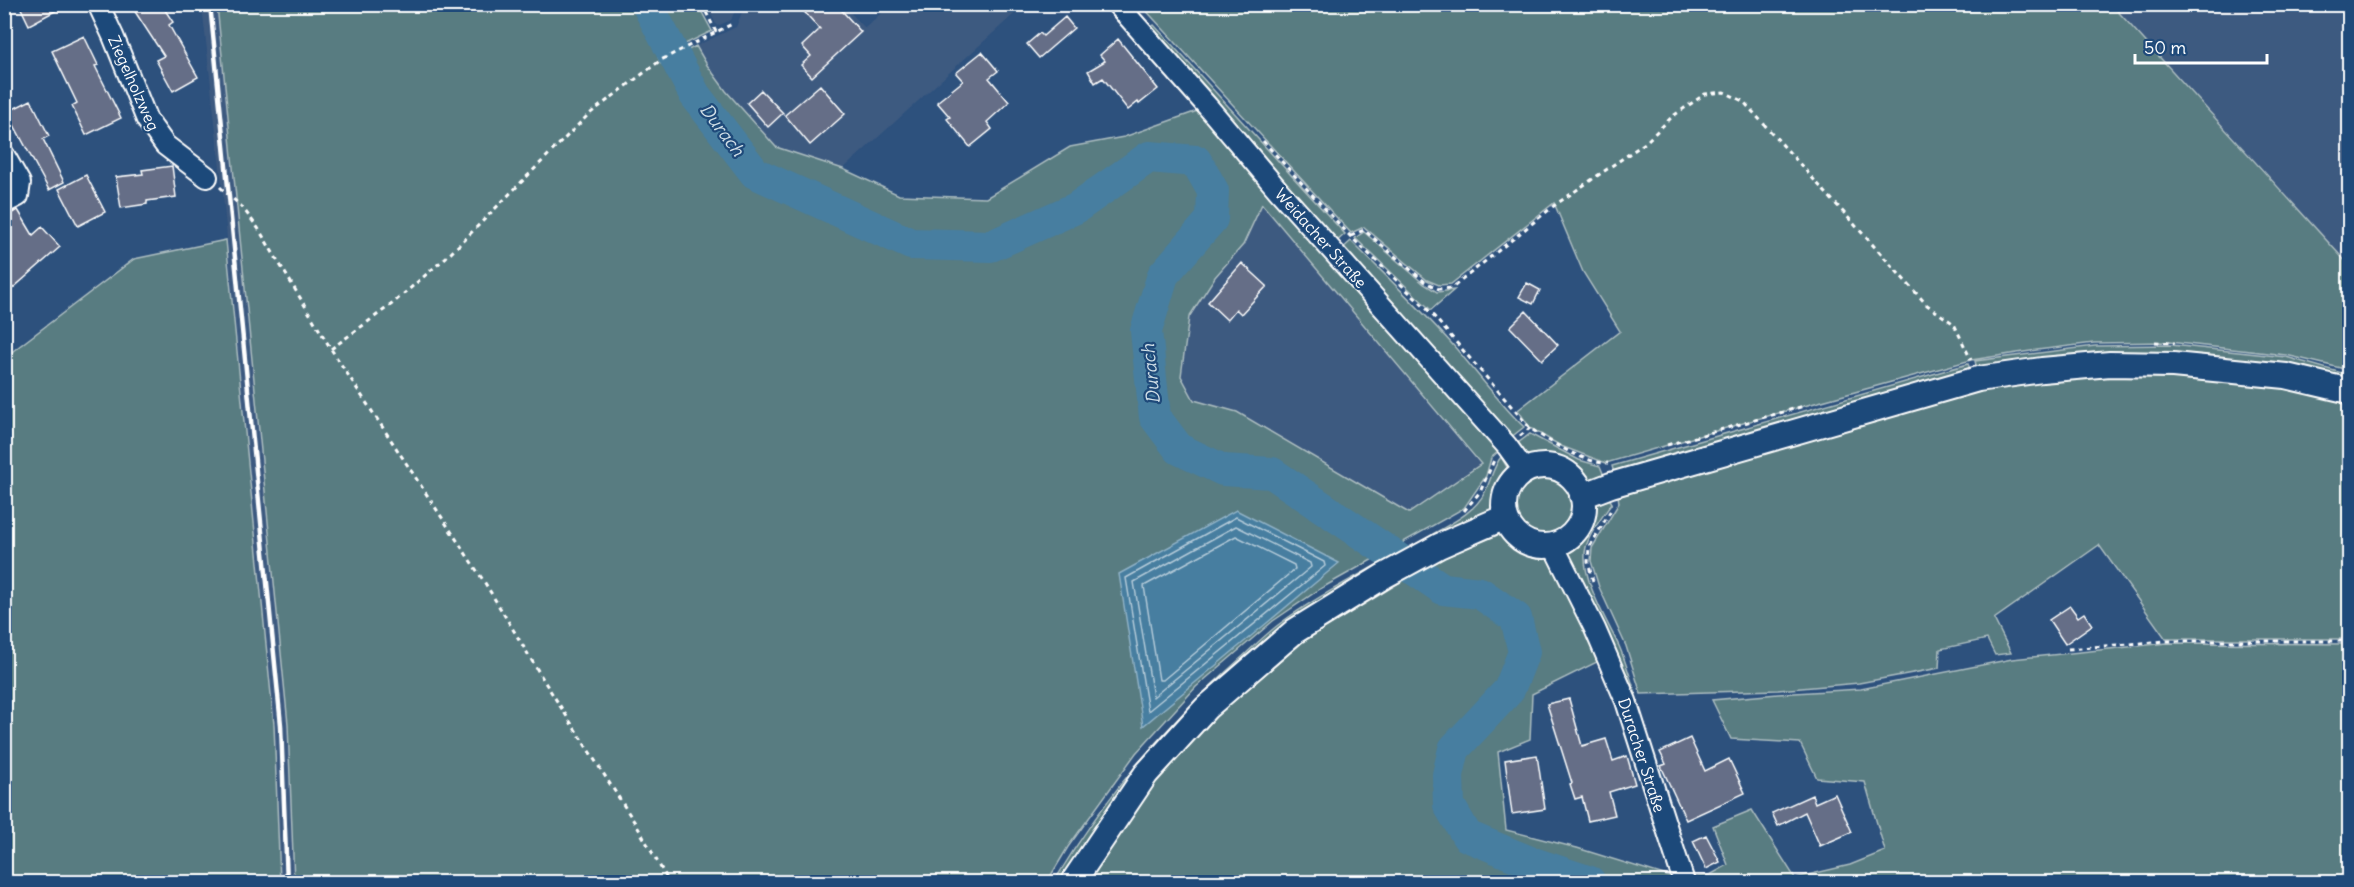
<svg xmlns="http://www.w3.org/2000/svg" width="2354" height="887" viewBox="0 0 2354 887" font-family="Delius,sans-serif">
<rect width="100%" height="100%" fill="#2d517d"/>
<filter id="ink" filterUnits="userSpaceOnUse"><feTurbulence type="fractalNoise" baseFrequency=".0167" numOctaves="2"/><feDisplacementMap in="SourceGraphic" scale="12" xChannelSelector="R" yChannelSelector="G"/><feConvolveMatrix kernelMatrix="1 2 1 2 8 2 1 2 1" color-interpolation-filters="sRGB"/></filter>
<g filter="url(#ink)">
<path fill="#3e5a80" d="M202 5H217L288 724 294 882H280L274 725 222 185Z
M706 5H737L731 20 717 26Z
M745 5H843L865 28 890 5H1024L843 169 776 147 726 91 707 65 696 46 736 27Z
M2112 5H2349V265Z
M1262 204 1481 464 1409 513 1237 412 1194 400 1181 376 1189 317 1215 277 1243 245Z"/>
<path fill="#587b81" stroke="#acbdc0" stroke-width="1.5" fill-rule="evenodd" d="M217 5H698L712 31 658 57 661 64 696 46 707 65 726 91 776 147 843 169 899 195 986 198 1070 147 1124 137 1203 109 1499 451 1491 458 1486 476 1464 508 1320 589 1273 621 1196 687 1136 753 1068 847 1047 882H294L288 724ZM1262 204 1481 464 1409 513 1237 412 1194 400 1181 376 1189 317 1215 277 1243 245Z
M1141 5H2112L2349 265V370L2286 355 2169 342 2094 343 2037 350 1971 360 1757 419 1606 463 1561 446 1530 428 1518 410 1620 331 1583 272 1554 203 1451 284 1439 285 1427 280 1364 227 1351 233Z
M1154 25 1345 234 1335 243 1148 30Z
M1364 232 1424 284 1437 292 1454 290 1431 310 1355 238Z
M226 240 274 725 280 882H5V365L13 351 134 259Z
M1351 241C1385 275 1420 308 1452 344 1476 371 1498 402 1524 427L1510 438 1341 250Z
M2171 345 2286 357 2349 375V383L1978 372 1975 361 2095 346Z
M1968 364 1972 374 1615 477 1612 466Z
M2111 371 2283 384 2349 399V639H2166L2099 545 1994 619 2011 653 1995 655 1987 639 1940 649 1939 668 1859 683 1778 690 1641 694 1626 646 1599 587 1591 561 1592 548 1619 503 1618 495 1985 388Z
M1530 434 1579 460 1600 466 1605 478 1585 483C1569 461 1555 456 1528 462L1514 446Z
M1501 457 1510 472C1497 485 1495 492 1495 510L1434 538 1433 534C1452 523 1475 512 1485 492 1491 480 1493 467 1501 457Z
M1512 506a32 32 0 1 1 64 0a32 32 0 1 1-64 0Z
M1609 498 1612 503C1603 516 1590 532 1586 547 1579 576 1607 621 1619 646 1626 662 1630 678 1636 694L1629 696 1564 549C1581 538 1589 524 1590 505Z
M1505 532C1515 547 1528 552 1546 555L1601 660 1532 694 1530 739 1498 752 1506 830 1577 848 1674 878 1675 882H1086L1156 780 1217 715 1304 641 1415 573 1445 557Z
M1380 563 1381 566 1291 624 1064 882H1054C1104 797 1166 724 1241 658 1253 647 1265 635 1278 625 1310 601 1346 582 1380 563Z
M2167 643 2349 644V882H1691L1690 878 1710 875 1728 865 1713 826 1752 810 1795 878 1850 865 1885 851 1865 782 1817 778 1800 743 1731 739 1712 700 1778 694 1861 689 2012 659Z"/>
<path fill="#467ea0" stroke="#90b2c6" stroke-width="1.5" d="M1236 510 1339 563 1143 726 1119 574Z"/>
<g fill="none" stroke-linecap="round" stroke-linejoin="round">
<path stroke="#b5cbd9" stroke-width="1.5" d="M1236 517 1324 562 1325 566 1148 711 1126 578Z
M1236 526 1310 563 1311 567 1153 697 1134 582Z
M1236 536 1294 565 1295 569 1163 680H1159L1144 586Z"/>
<path stroke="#467ea0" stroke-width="32" d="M647 4 695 95 755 173 911 244 991 246 1076 208 1149 157 1196 161 1213 191 1212 219 1163 275 1146 331 1155 417 1179 449 1223 470 1272 473 1443 589 1480 593 1516 618 1524 652 1509 690 1454 749 1448 775 1449 805 1467 836 1530 862 1590 882"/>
</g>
<path fill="#656e87" stroke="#fff" stroke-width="1.5" d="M19 4H68L29 25Z
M130 4H161L173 22 169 25 198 77 173 91 156 60 164 56Z
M797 4H836L861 32 812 77 801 65 811 56 802 46 820 29Z
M1065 17 1074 28 1039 58 1027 44 1040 33 1043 36Z
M84 36 98 65 95 66 121 118 86 135 72 106 77 103 52 51Z
M1118 39 1158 89 1139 104 1138 102 1128 110 1103 78 1095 83 1088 71 1105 61 1100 55Z
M982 52 998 71 989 78 1009 102 987 122 992 129 970 147 947 119 950 117 937 102 963 81 956 73Z
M820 85 845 114 810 145 785 115Z
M761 90 783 113 768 127 747 103Z
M31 100 49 136 43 139 64 182 49 190 7 112Z
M172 166 176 197 147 201V204L121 208 116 177 143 174 142 170Z
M86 175 105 212 78 226 59 189Z
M18 210 33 235 42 227 60 247 4 296V217Z
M1242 263 1267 286 1241 314 1236 309 1227 320 1208 302Z
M1527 283 1540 290 1533 304 1519 297Z
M1526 311 1558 345 1542 360 1510 327Z
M2070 606 2078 617 2084 613 2092 625 2065 644 2049 620Z
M1569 699 1582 746 1606 739 1613 761 1627 756 1635 784 1609 792 1615 815 1588 821 1582 797 1575 799 1570 784 1572 783 1547 704Z
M1690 738 1705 771 1729 759 1745 793 1686 820 1661 766 1666 764 1660 752Z
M1537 755 1545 809 1512 814 1505 760Z
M1835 794 1852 832 1820 846 1805 812 1778 826 1772 813 1812 795 1815 803Z
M1706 835 1720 862 1706 869 1693 841Z"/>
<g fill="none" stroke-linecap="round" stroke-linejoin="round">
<defs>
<path id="minor" d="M98 4 113 36 147 120 165 145 207 177
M1117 4 1208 107 1278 190 1507 446 1525 471
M4 155 20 183 18 196 4 203
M1553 545 1595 629 1626 701 1684 882"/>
<path id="tertiary" d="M1504 506a40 40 0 1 1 80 0a40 40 0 1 1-80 0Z
M1582 496 1611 485 1978 379 2042 370 2110 364 2173 365 2286 376 2350 391
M1073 882 1146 774 1206 708 1295 631 1384 576 1439 546 1505 517"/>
</defs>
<use href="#minor" stroke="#fff" stroke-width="24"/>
<use href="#tertiary" stroke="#fff" stroke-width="28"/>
<path stroke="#fff" stroke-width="3" stroke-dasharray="4.5 4.5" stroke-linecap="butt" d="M702 4 716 32
M1263 141 1351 237 1430 312 1530 428C1548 441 1586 464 1608 463
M220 187 242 207 258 228 331 349 485 583 546 684 637 826 669 882
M1351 236 1364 230 1425 282 1439 289 1452 288 1555 205 1645 143 1673 116 1705 94 1724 92 1743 101 1927 305 1954 324 1971 360
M2155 342 2175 343
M331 349 392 304 451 253 588 115 661 60 734 23
M1520 436 1530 428
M1667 445 1804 406
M1464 511 1480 492 1495 458
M1593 581 1588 562 1589 548 1612 508
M2068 649 2166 641H2350"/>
<use href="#minor" stroke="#1f4a7a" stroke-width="20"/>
<use href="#tertiary" stroke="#1f4a7a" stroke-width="24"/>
<path stroke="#fff" stroke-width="4.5" d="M210 4 281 725 287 882"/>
</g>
</g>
<g text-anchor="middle" stroke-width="4.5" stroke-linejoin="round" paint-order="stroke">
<g font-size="16" fill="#fff" stroke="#1f4a7a">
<text transform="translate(134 83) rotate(66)" y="6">Ziegelholzweg</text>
<text transform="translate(1321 238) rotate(48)" y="6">Weidacher Straße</text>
<text transform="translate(1642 755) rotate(72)" y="6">Duracher Straße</text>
</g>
<g font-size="18" font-style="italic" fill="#d1dfe7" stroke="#1f4a7a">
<text transform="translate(722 130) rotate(53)" y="6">Durach</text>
<text transform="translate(1151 374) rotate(-96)" y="6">Durach</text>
</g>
</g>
<rect width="2354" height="887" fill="none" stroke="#1f4a7a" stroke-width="24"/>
<rect x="12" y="12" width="2330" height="863" fill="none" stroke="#fff" stroke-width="2" filter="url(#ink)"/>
<path d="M2135 54v9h132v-9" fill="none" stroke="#ffffff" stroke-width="3"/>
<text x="2144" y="54" font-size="18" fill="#ffffff" stroke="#1f4a7a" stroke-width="4.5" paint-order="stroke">50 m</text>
</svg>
